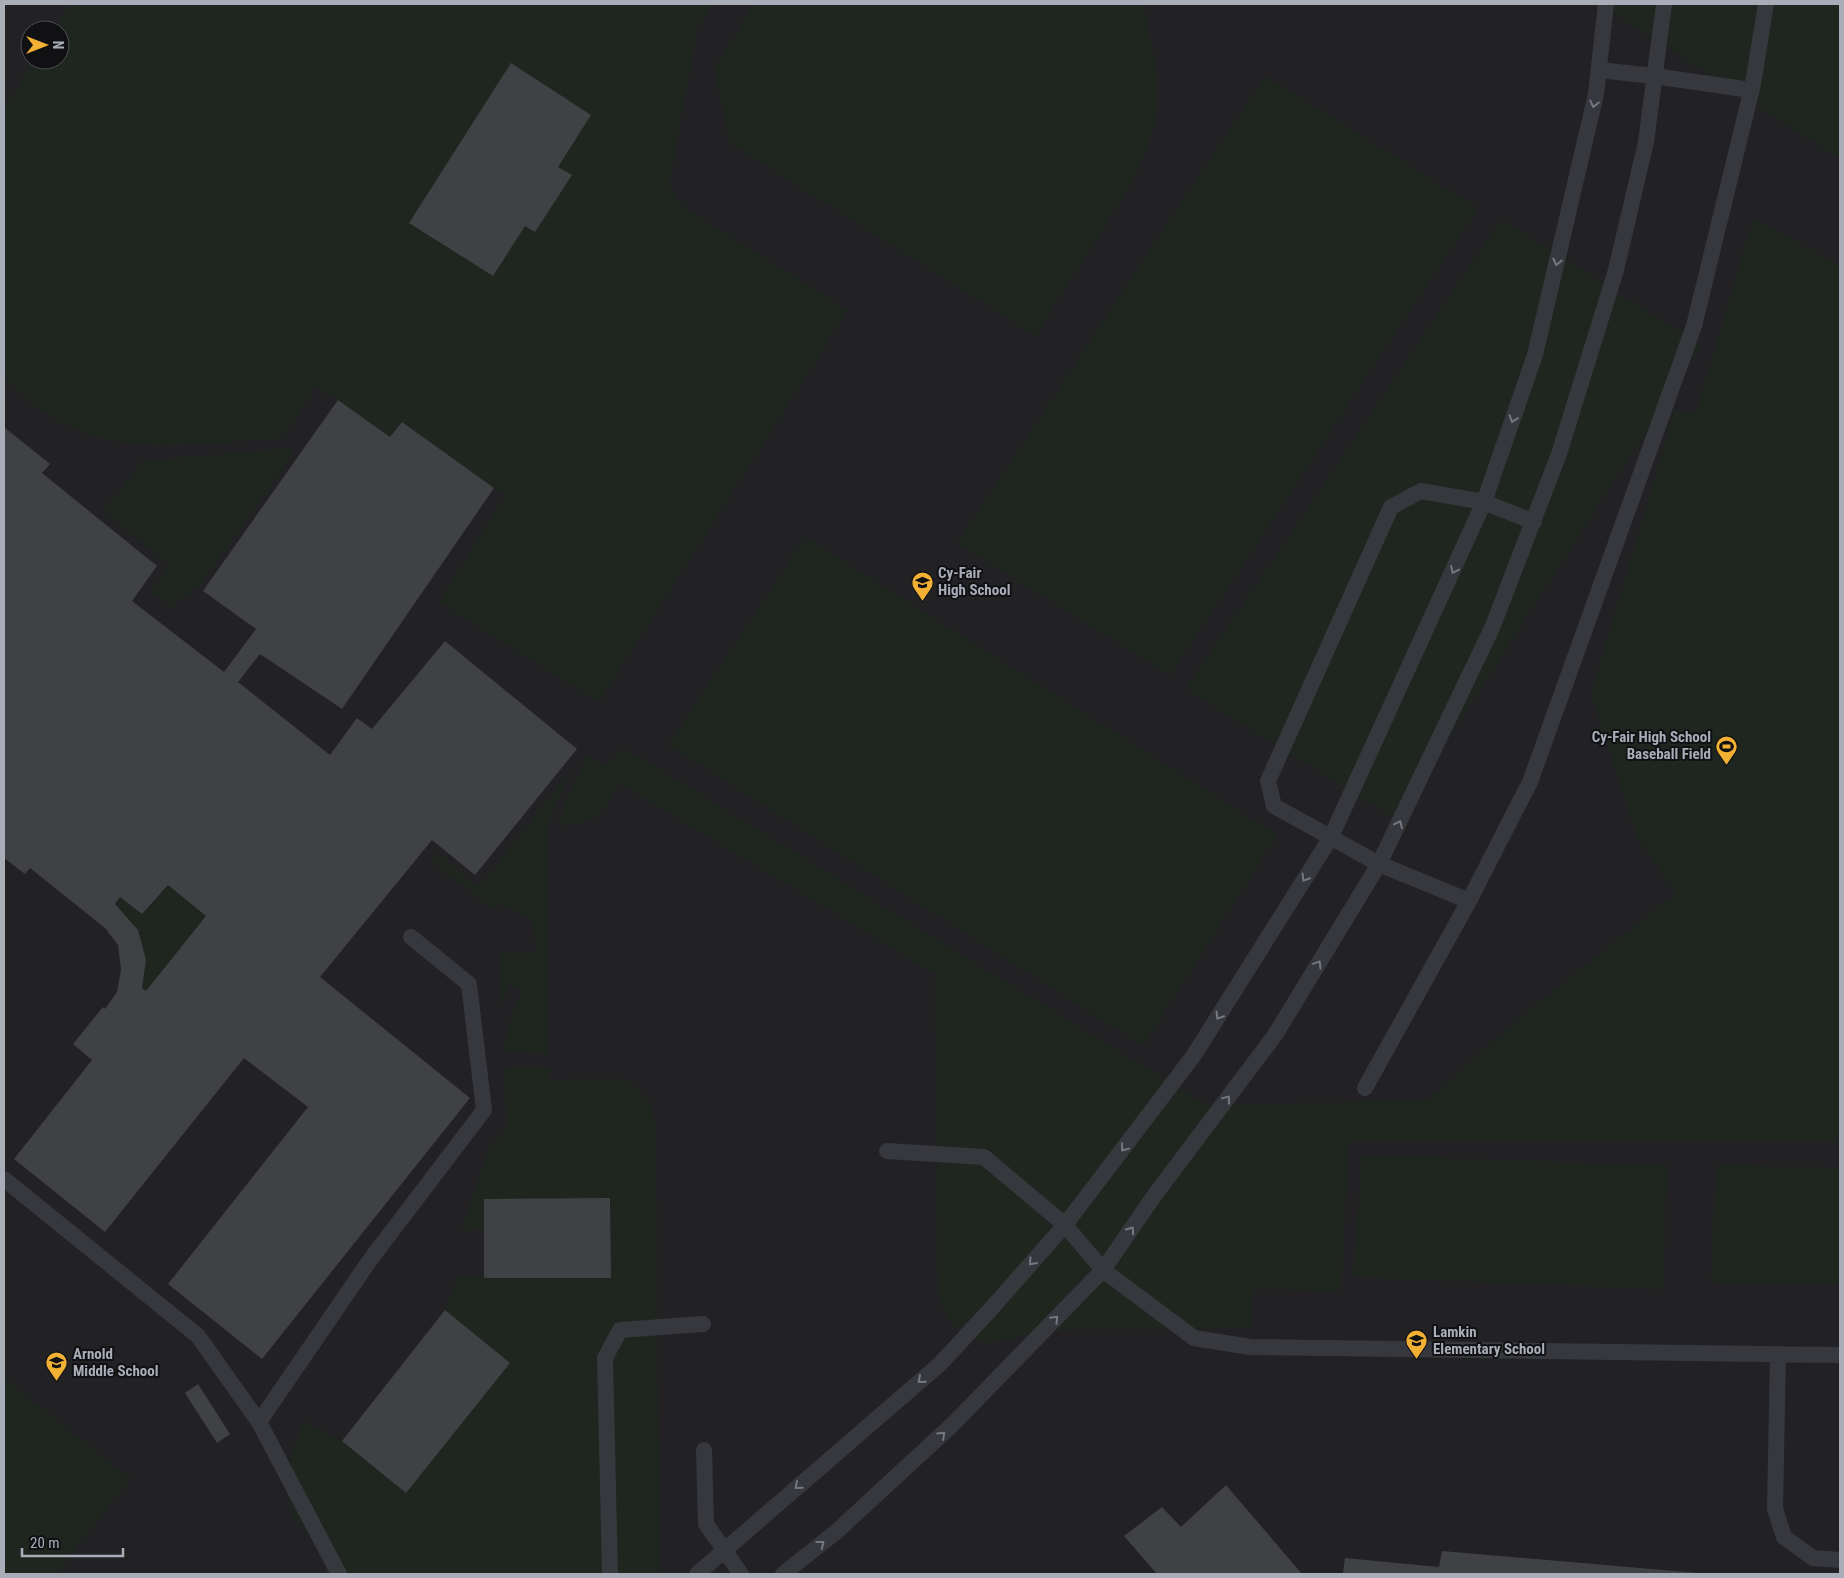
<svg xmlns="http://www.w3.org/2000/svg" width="1844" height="1578" viewBox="0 0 1844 1578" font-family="'Roboto Condensed',sans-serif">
<rect width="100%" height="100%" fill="#161618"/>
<path fill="#222225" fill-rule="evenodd" d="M4 4H1840V1574H4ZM30 30H60V60H30Z"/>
<path fill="#1e261f" d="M70 4H712L698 26 669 186 686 209 848 310 599 702 439 602 505 496 402 422 390 437 316 386 283 438C205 443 116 460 47 414 31 403 17 390 4 376V108L34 60H60V30H53Z
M754 4H1143L1158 76 1157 115 1147 149 1130 187 1062 293 1036 336 730 143 714 68Z
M1600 4H1840V159Z
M1265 76 1478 208 1170 675 957 543Z
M1502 219 1701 346 1396 820 1186 689Z
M1753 219 1840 265V1142H1349L1341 1291 1254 1289 1250 1328 1046 1330 1005 1341 983 1343 960 1332 947 1317 938 1295 935 974 620 783 601 814 584 823 557 825 586 755 604 767 623 747 1208 1106 1427 1100 1527 1012 1676 893 1637 836 1591 694 1675 410 1696 414Z
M290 448 294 453 199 587 186 596 183 594 172 608 151 591 170 566 103 510 144 461Z
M805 537 1277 835 1143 1046 669 745Z
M572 769 548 824V1054L503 1052 512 1016 523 989 510 984 500 1004 501 954 537 953 532 920 502 903 492 908 431 861 439 854 479 887Z
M168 885 206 916 146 991 142 988 146 960 138 930 115 904 120 897 142 914Z
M504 1067H550V1080L621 1078 636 1086 650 1103 656 1127 659 1574H339L292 1515 285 1474 304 1421 342 1441 406 1493 445 1310 457 1276 484 1278H611L610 1198 484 1199 483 1229 461 1231 488 1150 507 1128Z
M1362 1155 1667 1166 1663 1289 1353 1277Z
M1716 1165 1840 1168V1284L1711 1282Z
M4 1378 130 1479 56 1574H4Z"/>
<path fill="#404145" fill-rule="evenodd" d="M511 63 591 115 558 167 572 175 535 232 525 226 493 276 409 223Z
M338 400 390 437 402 422 494 488 342 709 260 654 238 682 330 755 357 718 372 729 445 641 577 749 475 875 432 840 320 977 470 1098 262 1359 168 1284 308 1107 244 1058 105 1232 14 1159 92 1060 73 1044 103 1007 105 1009 117 992 121 970 118 945 105 928 30 868 25 874 4 858V427L50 464 42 473 157 566 132 601 224 672 256 629 203 591ZM168 885 206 916 146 991 142 988 146 960 138 930 115 904 120 897 142 914Z
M610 1198 611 1278H484V1199Z
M445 1310 510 1363 406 1493 342 1441Z
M198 1384 230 1434 217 1443 185 1393Z
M1226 1485 1302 1574H1157L1124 1536 1162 1507 1181 1527Z
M1442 1551 1698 1573V1574H1343L1345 1558 1439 1567Z"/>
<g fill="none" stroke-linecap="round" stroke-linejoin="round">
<path stroke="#37383d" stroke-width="16" d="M1599 70 1654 76 1751 90
M1534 522 1484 502 1421 491 1391 507 1268 781 1274 806 1379 864 1469 901 1530 782 1694 326 1753 84 1766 4
M1365 1088 1469 901
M887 1151 984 1157 1065 1225 1103 1270 1194 1338 1250 1347 1840 1355
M4 1179 198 1336 259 1422 339 1574
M1778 1354 1775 1509 1784 1537 1813 1558 1840 1560
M259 1422 370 1260 484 1110 469 984 411 937
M704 1450 706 1524 741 1574
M610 1574 605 1358 620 1330 703 1324
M697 1574 940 1364 990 1310 1065 1225 1194 1055 1331 837 1484 502 1535 355 1596 94 1606 4
M783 1574 836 1532 952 1425 1103 1270 1154 1196 1275 1035 1379 864 1492 628 1559 454 1616 270 1646 142 1664 4"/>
</g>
<defs><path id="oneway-chevron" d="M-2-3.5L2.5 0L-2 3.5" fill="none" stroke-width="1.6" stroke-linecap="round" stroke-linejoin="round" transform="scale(1.25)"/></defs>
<g stroke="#757881">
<use href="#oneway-chevron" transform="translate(1594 104) rotate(103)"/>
<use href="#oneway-chevron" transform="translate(1557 262) rotate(103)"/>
<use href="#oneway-chevron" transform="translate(1513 419) rotate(109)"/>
<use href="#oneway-chevron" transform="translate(1454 570) rotate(115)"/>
<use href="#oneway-chevron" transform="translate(1399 824) rotate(-64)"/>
<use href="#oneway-chevron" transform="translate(1305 878) rotate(122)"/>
<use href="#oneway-chevron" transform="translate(1318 964) rotate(-59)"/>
<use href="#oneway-chevron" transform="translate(1219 1016) rotate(122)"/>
<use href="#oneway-chevron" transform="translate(1227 1099) rotate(-53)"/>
<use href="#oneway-chevron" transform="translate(1124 1148) rotate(127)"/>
<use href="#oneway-chevron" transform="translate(1131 1230) rotate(-55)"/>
<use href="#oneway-chevron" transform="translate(1032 1262) rotate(132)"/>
<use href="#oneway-chevron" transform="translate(1055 1319) rotate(-46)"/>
<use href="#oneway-chevron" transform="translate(921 1380) rotate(139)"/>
<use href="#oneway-chevron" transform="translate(942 1435) rotate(-43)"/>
<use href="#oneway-chevron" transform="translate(798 1486) rotate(139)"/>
<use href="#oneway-chevron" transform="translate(821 1544) rotate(-38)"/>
</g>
<defs>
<symbol id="school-pin" viewBox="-11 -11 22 30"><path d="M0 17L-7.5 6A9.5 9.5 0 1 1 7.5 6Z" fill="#f2b134" stroke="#111113"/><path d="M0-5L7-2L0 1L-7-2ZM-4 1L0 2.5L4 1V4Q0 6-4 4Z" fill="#111"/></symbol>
<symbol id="stadium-pin" viewBox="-11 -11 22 30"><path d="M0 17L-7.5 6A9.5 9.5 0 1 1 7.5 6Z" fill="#f2b134" stroke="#111113"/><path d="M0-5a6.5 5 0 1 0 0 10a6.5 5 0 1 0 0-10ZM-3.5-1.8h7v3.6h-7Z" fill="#111"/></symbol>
</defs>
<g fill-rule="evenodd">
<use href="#school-pin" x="910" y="570" width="25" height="34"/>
<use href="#stadium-pin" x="1714" y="734" width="25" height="34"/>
<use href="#school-pin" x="1404" y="1328" width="25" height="34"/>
<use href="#school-pin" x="44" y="1350" width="25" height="34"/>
</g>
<g text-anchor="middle" stroke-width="4" stroke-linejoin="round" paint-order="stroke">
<g font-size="15" font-weight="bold" fill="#a8adb8" stroke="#111113" text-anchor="start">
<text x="938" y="578">Cy-Fair<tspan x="938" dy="17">High School</tspan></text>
<text x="1711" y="742" text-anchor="end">Cy-Fair High School<tspan x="1711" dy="17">Baseball Field</tspan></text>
<text x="1433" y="1337">Lamkin<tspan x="1433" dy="17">Elementary School</tspan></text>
<text x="73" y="1359">Arnold<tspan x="73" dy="17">Middle School</tspan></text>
</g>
</g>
<rect width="1844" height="1578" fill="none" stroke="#a8adb8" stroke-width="10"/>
<g transform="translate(45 45) rotate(90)"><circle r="24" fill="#111113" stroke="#4d4f55"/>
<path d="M0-4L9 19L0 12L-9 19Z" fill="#f2b134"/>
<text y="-8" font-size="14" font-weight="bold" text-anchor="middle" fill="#a8adb8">N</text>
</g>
<path d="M22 1548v8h101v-8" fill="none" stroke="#a8adb8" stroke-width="2.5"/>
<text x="30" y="1548" font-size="15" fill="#a8adb8" stroke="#111113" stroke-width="4" paint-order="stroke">20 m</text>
</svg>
